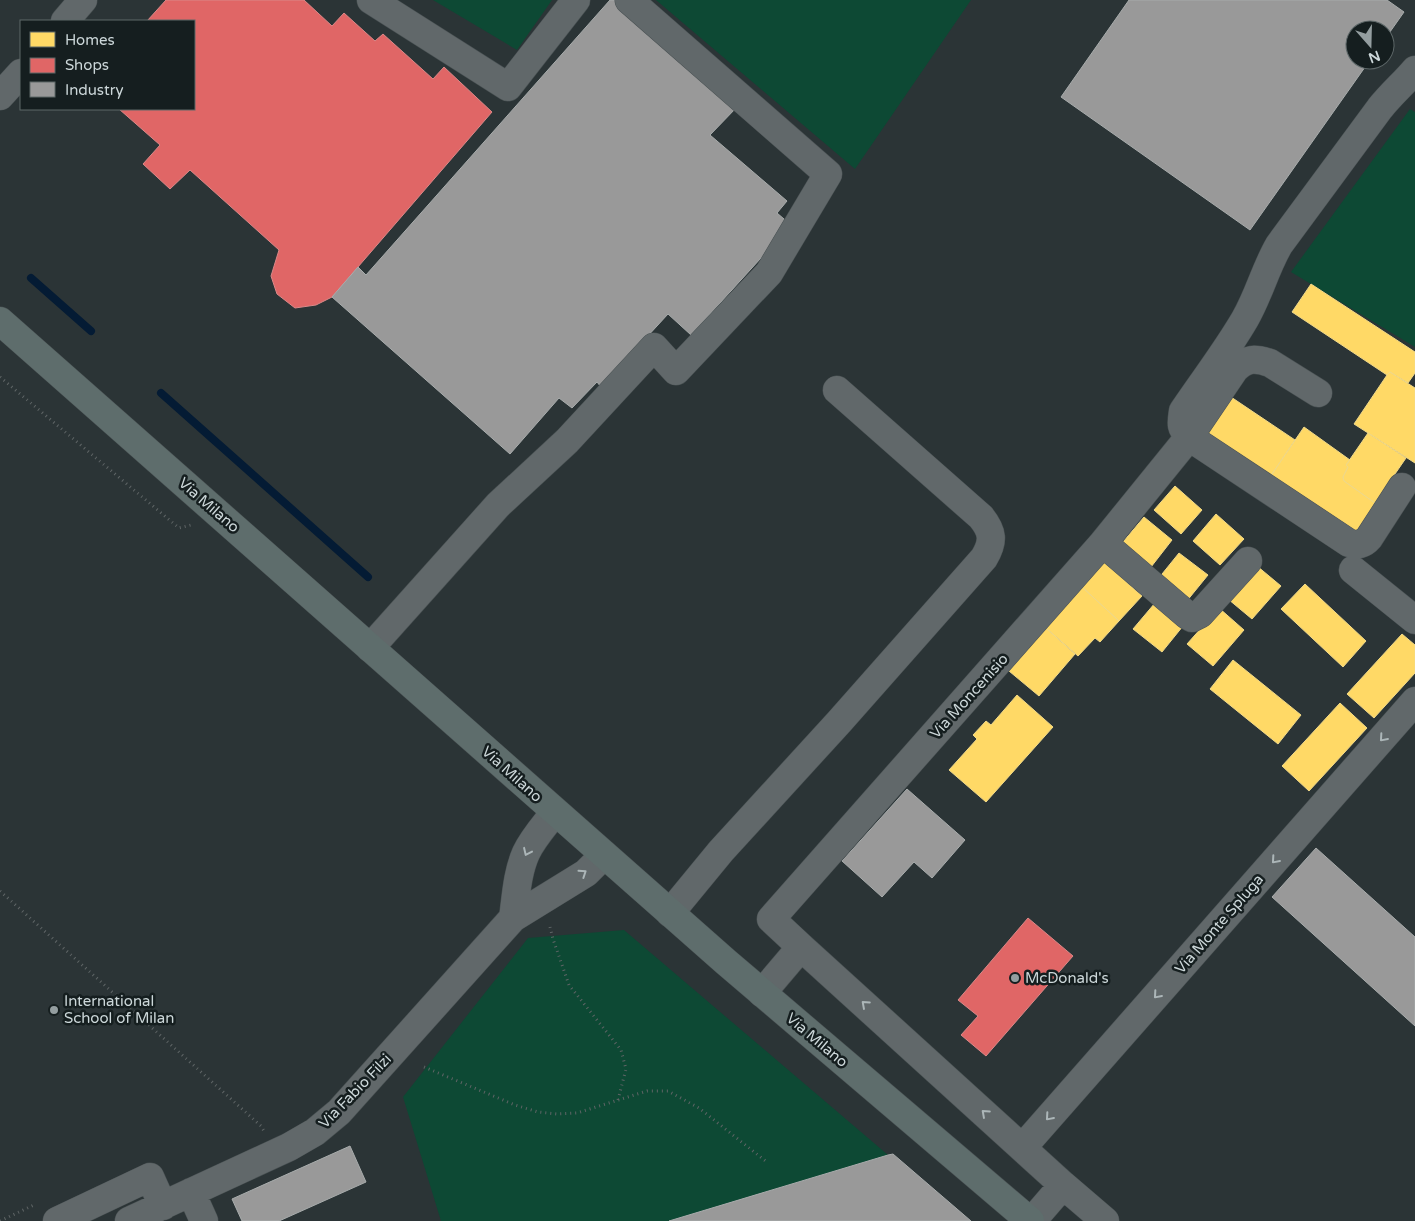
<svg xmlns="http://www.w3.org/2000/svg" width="1415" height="1221" viewBox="0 0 1415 1221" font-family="'Varela Round',sans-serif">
<rect width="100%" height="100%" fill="#2b3436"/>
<path fill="#0d4934" d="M433 0H552L517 50Z
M656 0H971L855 169Z
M1410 109 1415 112V347L1291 272Z
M624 930 888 1155 669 1221H441L403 1097 528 938Z"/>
<path fill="#ffd966" stroke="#f0d888" d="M1311 284 1415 352V373L1408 383 1390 372 1387 375 1292 312Z
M1390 372 1415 388V463L1354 424 1387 375Z
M1231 397 1295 440 1268 480 1204 437Z
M1304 427 1350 460 1346 465 1348 467 1343 477 1344 481 1375 503 1355 534 1270 477Z
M1368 433 1406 458 1375 503 1344 481 1343 477 1348 467 1346 465Z
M1175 486 1202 510 1181 534 1154 510Z
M1216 514 1244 539 1220 565 1193 541Z
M1144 517 1172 540 1151 567 1122 543Z
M1179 553 1208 575 1186 602 1158 579Z
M1104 562 1142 596 1119 621 1082 587Z
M1257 566 1281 586 1252 619 1228 599Z
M1305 584 1366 641 1343 667 1281 609Z
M1082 587 1119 621 1100 642 1095 638 1078 656 1046 628Z
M1155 603 1183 626 1162 652 1133 629Z
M1219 608 1244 630 1213 666 1187 644Z
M1046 628 1075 654 1039 696 1009 671Z
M1402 634 1415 645V673L1374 718 1347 694Z
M1233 660 1301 715 1278 744 1210 689Z
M1017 695 1053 727 986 802 949 770 977 739 973 735 986 721 991 725Z
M1340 703 1367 728 1309 791 1282 766Z"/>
<path fill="#e06666" stroke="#da8888" d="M166 0H304L332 26 344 13 375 41 383 34 433 79 444 67 492 112 332 297 316 305 295 308 277 294 271 276 279 250 190 170 170 189 143 164 160 145 119 109H194V21H147Z
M1028 918 1073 956 986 1056 961 1035 978 1016 958 1000Z"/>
<path fill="#999" stroke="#a8acac" d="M610 0H616L737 107 710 135 787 201 777 213 791 225 691 335 668 314 601 387 597 382 572 408 559 398 510 454 332 297 358 267 366 275Z
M1129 0H1387L1404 12 1385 39V30H1355V60H1370L1250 230 1061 97Z
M907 789 965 840 932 878 914 862 882 897 842 861Z
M1316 848 1415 937V1026L1272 897Z
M350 1146 366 1182 279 1221H242L232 1199Z
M893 1154 971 1221H669L888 1155Z"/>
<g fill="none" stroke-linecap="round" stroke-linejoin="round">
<path stroke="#041b34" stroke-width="8" d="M31 278 91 331
M161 393 368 577"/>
<defs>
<path id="minor" d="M371 0 508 87 576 0
M65 21 83 0
M0 96 21 73
M1402 487 1369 538C1364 544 1357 546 1349 543L1189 437C1180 427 1181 424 1183 411 1204 380 1227 350 1245 319 1259 295 1265 269 1279 245L1380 108C1391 94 1404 83 1415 70
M1103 543 1187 615 1192 618 1200 614 1248 561
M1353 570 1415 620
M370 648 498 505 567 441 654 347 676 371 769 273 828 174 629 0
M670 913 721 851 839 722 984 558C994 541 993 532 981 517L837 390
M513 918C516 897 517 873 526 853 533 838 545 825 555 812
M801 947 771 919 1103 543 1189 437 1235 369C1247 358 1255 358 1270 363L1318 393
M762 993 801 947 1063 1185 1032 1221
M1023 1147 1415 701
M1063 1185 1105 1221
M191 1192 204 1221
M57 1221 150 1177 163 1206
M129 1221 289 1147 315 1132 339 1112 513 918 586 873 604 855"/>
<path id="major" d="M0 321 726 962 1030 1221"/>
</defs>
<use href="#minor" stroke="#485052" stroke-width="29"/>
<use href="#major" stroke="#485052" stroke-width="29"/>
<path stroke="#5f6566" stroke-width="3" stroke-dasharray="1 4" stroke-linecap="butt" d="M0 377 179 528 191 525
M0 891 261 1126 264 1131
M550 927 553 939 569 985 621 1050 626 1069 618 1100
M424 1067 515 1105 538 1112 557 1114 577 1113 647 1091H668L699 1108 768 1163
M0 1221 36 1204"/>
<use href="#minor" stroke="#61686a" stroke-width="28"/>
<use href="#major" stroke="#5e6d6c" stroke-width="28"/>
</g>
<defs><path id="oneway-chevron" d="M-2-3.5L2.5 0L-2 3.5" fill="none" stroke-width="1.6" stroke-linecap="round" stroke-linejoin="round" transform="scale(1.25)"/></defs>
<g stroke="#acb6b8">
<use href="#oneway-chevron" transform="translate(1383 738) rotate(131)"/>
<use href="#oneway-chevron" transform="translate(527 852) rotate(115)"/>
<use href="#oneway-chevron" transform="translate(1275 860) rotate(131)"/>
<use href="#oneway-chevron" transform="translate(583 873) rotate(-34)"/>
<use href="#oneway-chevron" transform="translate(1157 995) rotate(131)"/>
<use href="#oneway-chevron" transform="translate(865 1004) rotate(-138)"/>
<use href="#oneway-chevron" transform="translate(985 1113) rotate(-138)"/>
<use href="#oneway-chevron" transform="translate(1049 1117) rotate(131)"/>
</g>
<g fill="#949ea0" stroke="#151e1f" stroke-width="2">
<circle cx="1015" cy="978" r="5"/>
<circle cx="54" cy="1010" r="5"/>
</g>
<g text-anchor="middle" stroke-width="5" stroke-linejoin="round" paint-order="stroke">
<g font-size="15" fill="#ccd7d9" stroke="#151e1f">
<text transform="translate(209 505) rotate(41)" y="5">Via Milano</text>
<text transform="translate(969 696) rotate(-48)" y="5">Via Moncenisio</text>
<text transform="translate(512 774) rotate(42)" y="5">Via Milano</text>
<text transform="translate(1219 924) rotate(-49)" y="5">Via Monte Spluga</text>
<text transform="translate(817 1040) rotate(40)" y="5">Via Milano</text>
<text transform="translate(355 1091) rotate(-46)" y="5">Via Fabio Filzi</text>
</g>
<g font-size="15" fill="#ccd7d9" stroke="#151e1f" text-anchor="start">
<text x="1025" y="983">McDonald's</text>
<text x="64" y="1006">International<tspan x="64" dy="17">School of Milan</tspan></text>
</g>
</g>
<rect x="20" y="20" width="175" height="90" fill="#151e1f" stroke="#5e6869"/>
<rect x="30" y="32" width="25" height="15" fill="#ffd966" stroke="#5e6869"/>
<text x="65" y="45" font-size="15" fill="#ccd7d9">Homes</text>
<rect x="30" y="58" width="25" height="15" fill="#e06666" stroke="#5e6869"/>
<text x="65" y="70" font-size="15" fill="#ccd7d9">Shops</text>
<rect x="30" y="82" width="25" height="15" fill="#999999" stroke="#5e6869"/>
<text x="65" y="95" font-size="15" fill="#ccd7d9">Industry</text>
<g transform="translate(1370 45) rotate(160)"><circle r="24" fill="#151e1f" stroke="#5e6869"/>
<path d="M0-4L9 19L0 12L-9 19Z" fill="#949ea0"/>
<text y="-8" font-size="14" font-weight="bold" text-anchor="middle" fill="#ccd7d9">N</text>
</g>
</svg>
